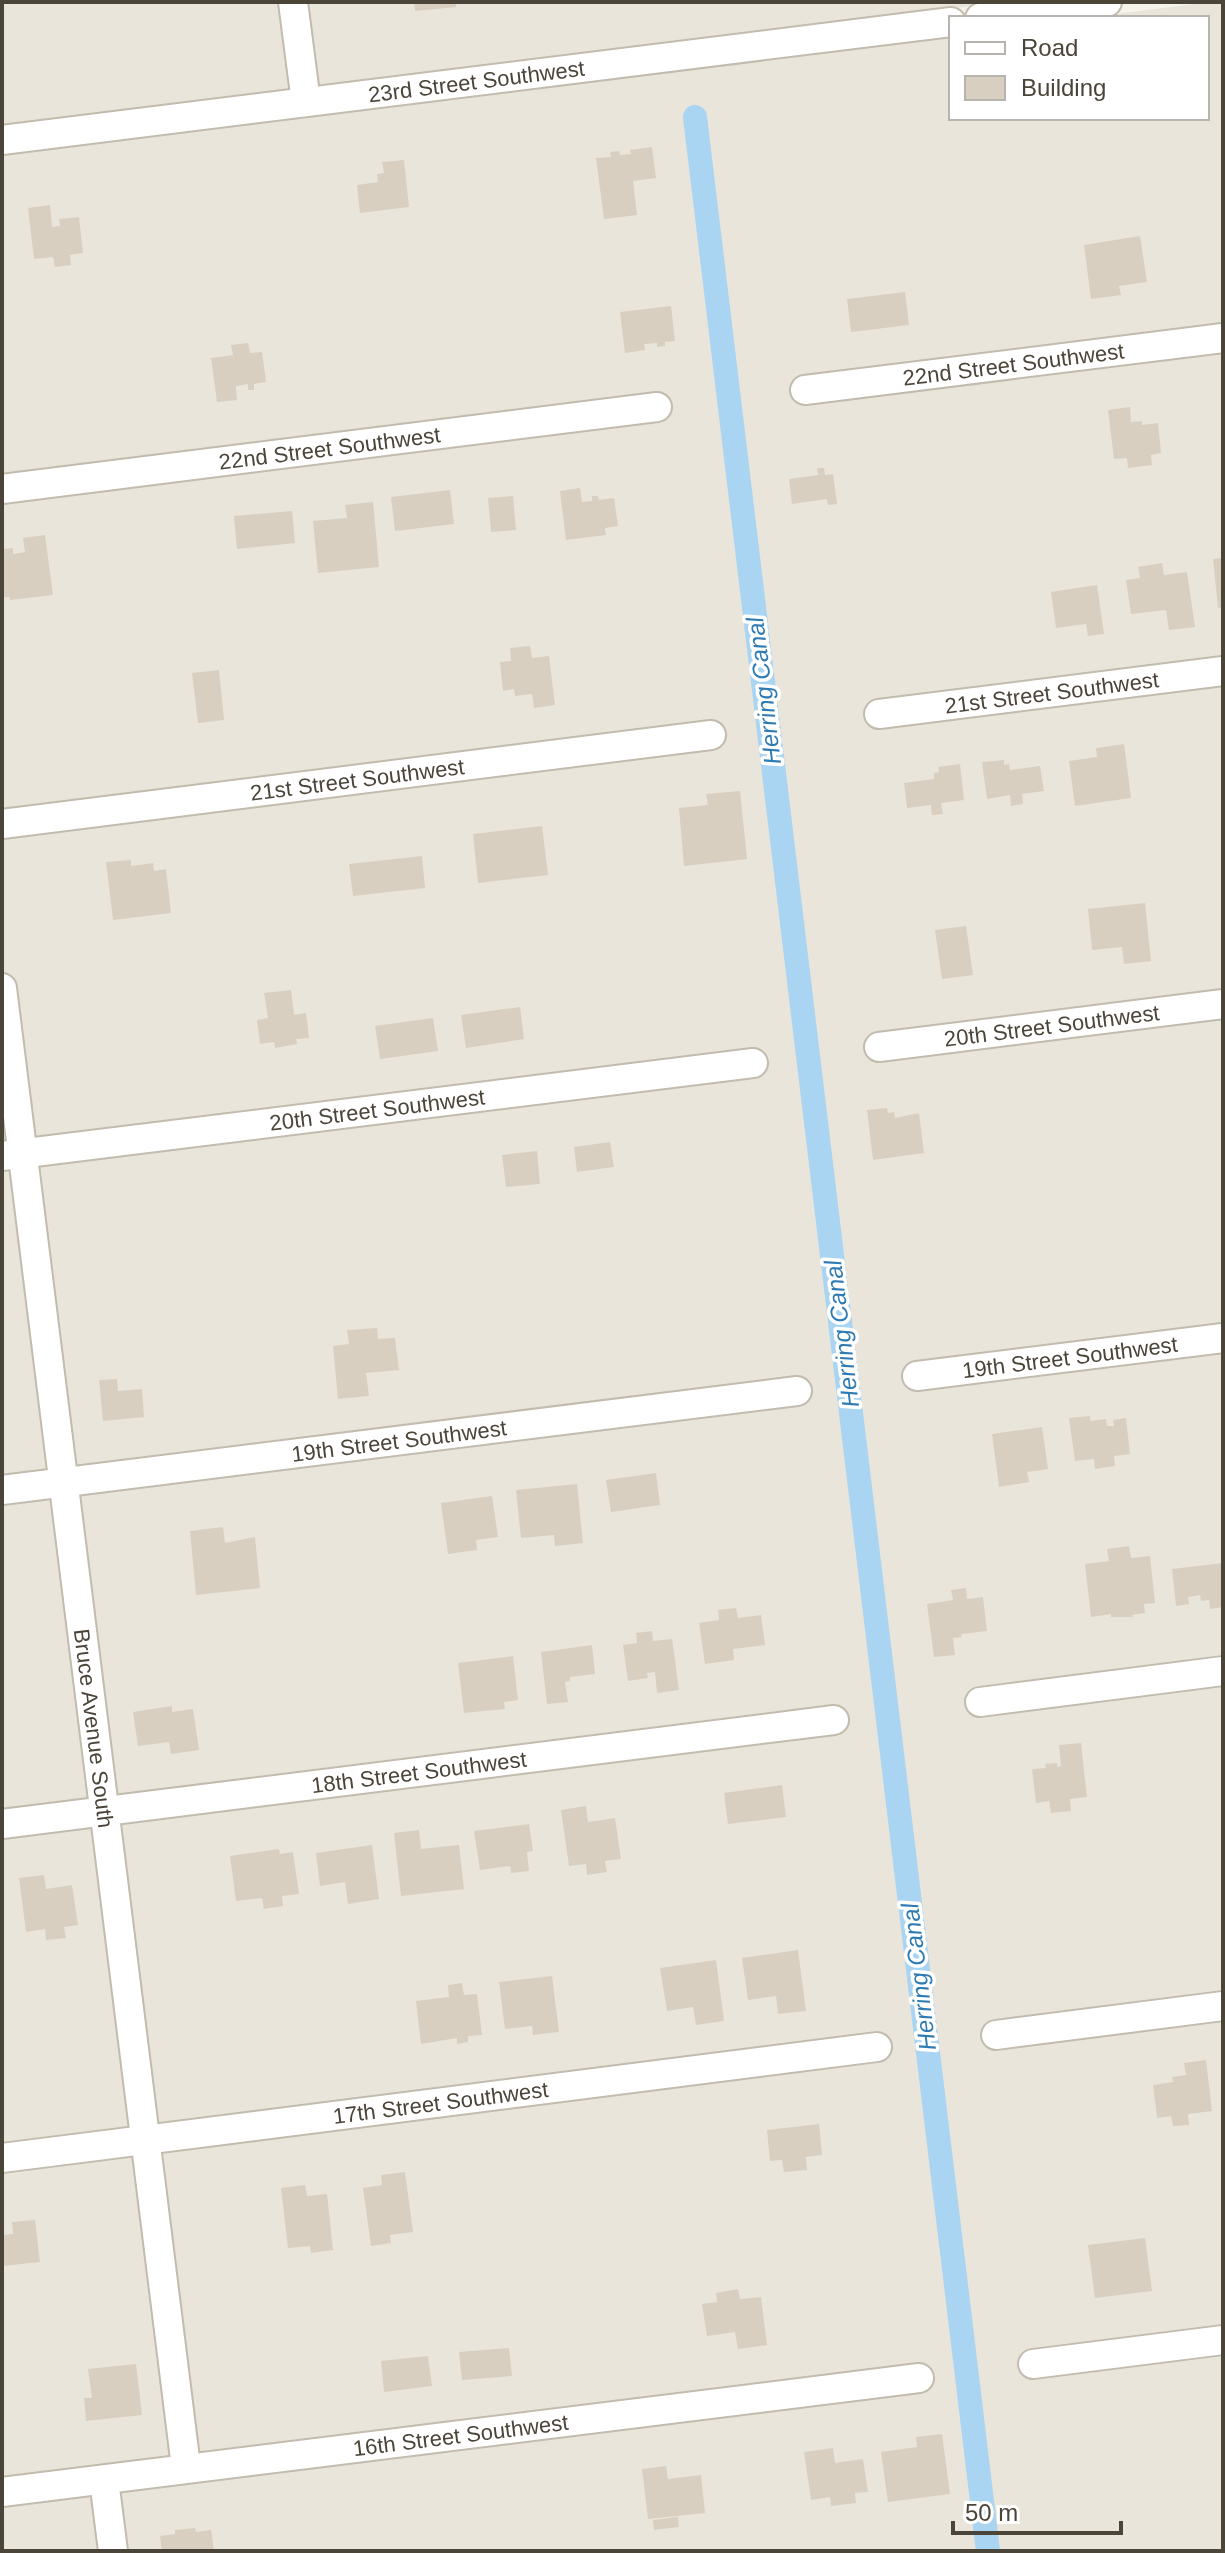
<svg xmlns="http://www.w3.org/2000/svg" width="1225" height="2553" viewBox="0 0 1225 2553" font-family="Helvetica,sans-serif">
<rect width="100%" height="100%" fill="#f6f3ec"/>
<path fill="#eae5da" d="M2 2H1004L2 127Z
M1211 2H1223V2551H2V153L951 35V118H1207V18H1083Z"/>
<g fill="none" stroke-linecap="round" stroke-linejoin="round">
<path stroke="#a9d4f2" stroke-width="24" d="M695 117 988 2551"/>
</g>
<path fill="#d8cfc1" d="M414 2H456V7L415 11Z
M652 147 656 178 633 181 637 215 604 219 596 158 611 157 610 152 619 151 620 155 631 154 630 150Z
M404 160 409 207 360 213 357 185 378 182 377 174 384 173 382 162Z
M50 205 52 227 60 226 59 219 79 217 83 253 70 255 71 265 55 267 53 257 34 259 28 208Z
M1140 236 1147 282 1119 286 1121 295 1091 299 1084 245Z
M905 292 909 325 851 332 847 299Z
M671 306 675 341 665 342V346L657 347V343L644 344 645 350 625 353 620 312Z
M248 343 250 353 262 352 266 382 254 384V390H248V384L236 386 237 400 217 402 211 358 233 355 231 345Z
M1130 407 1131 422 1142 421V425L1158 423 1161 453 1151 455 1152 465 1128 468 1127 458 1114 459 1108 410Z
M817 468H824L825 475 833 474 837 504 828 505 827 499 792 504 789 479 818 475Z
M580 488 582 502 592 501V496H598L599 500 614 498 618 526 605 528 606 535 566 540 560 491Z
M450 490 454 524 395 531 391 497Z
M513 496 516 530 491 532 488 498Z
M373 502 379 567 318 573 313 521 347 518 345 505Z
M292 511 295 543 237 549 234 516Z
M45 535 53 595 10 600 9 597 2 598 3 549 13 548V554L25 552 23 538Z
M1223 558V607L1218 608 1213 559Z
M1162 563 1164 575 1187 572 1195 627 1169 630 1166 610 1131 614 1126 580 1140 578 1138 567Z
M1097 585 1104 634 1088 636 1086 624 1056 628 1051 592Z
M530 646 532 658 549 656 555 705 534 708 532 694 515 696 514 689 503 691 500 662 511 661 510 648Z
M219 670 224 720 198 723 192 673Z
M1124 744 1131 798 1075 806 1069 761 1097 757 1096 748Z
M1004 760V765L1009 764 1010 770 1040 766 1044 791 1022 794 1023 804 1011 806 1010 795 987 799 982 762Z
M960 764 964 800 941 803 943 814 932 815 931 805 907 808 904 783 934 779V773L939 772 938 767Z
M740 791 747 859 684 866 679 808 708 805 706 794Z
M542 826 548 875 478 883 473 834Z
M422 856 425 888 353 896 349 864Z
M131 860V866L153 863 154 871 166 869 171 913 113 920 106 862Z
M1145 903 1151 961 1124 964 1122 947 1092 950 1088 909Z
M966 926 973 975 942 979 935 930Z
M291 990 294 1015 306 1013 309 1038 296 1039 297 1044 275 1048 274 1042 260 1044 257 1020 268 1018 264 993Z
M520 1007 524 1039 466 1048 461 1015Z
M433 1018 438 1051 380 1059 375 1026Z
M887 1108 888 1113 894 1112 895 1118 919 1113 924 1153 873 1160 867 1110Z
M610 1142 614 1167 577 1172 574 1147Z
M537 1151 540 1184 506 1187 502 1155Z
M377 1328 378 1339 395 1338 399 1370 366 1373 369 1396 338 1399 333 1346 349 1344 347 1330Z
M117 1379 118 1391 142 1389 144 1417 103 1421 99 1380Z
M1090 1416V1421L1106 1419 1107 1426H1114L1113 1420 1126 1418 1130 1454 1114 1456 1115 1466 1095 1469 1094 1459 1075 1461 1069 1418Z
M1042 1427 1048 1469 1027 1472 1029 1482 999 1487 992 1434Z
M656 1473 660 1505 611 1512 606 1480Z
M577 1484 583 1543 555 1546 554 1535 521 1538 516 1490Z
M492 1496 498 1537 476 1540 477 1550 448 1554 441 1503Z
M223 1527 225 1543 255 1537 260 1588 196 1595 190 1531Z
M1129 1546 1131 1558 1150 1556 1155 1603 1144 1604 1145 1613 1132 1615 1133 1617H1111V1614L1091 1617 1085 1564 1109 1561 1107 1549Z
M1223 1563V1607L1210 1609 1209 1600 1201 1601 1200 1595 1188 1597 1189 1604 1176 1606 1172 1569Z
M966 1588 967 1599 983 1597 987 1631 961 1634 962 1637 953 1638 955 1655 934 1657 927 1604 953 1600 951 1590Z
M736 1608 738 1618 761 1615 765 1645 733 1649 734 1660 705 1664 699 1623 719 1620 718 1610Z
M652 1631 653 1641 672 1639 679 1690 657 1693 655 1672 647 1673 648 1678 628 1681 623 1645 637 1643 636 1633Z
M592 1645 595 1674 570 1677V1681L565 1682 568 1702 547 1704 541 1652Z
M513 1656 518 1700 504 1702 505 1709 464 1713 458 1663Z
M172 1706V1712L193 1709 199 1750 171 1754 169 1742 138 1746 133 1712Z
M1081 1743 1087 1797 1070 1799 1071 1811 1051 1813 1049 1801 1036 1803 1032 1769 1046 1768 1045 1764 1057 1763V1767L1061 1766 1059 1745Z
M782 1785 786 1817 728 1824 724 1793Z
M586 1806 588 1822 615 1818 621 1859 605 1861 607 1872 587 1875 586 1864 569 1866 561 1810Z
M529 1824 533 1851 527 1852 529 1871 511 1873 510 1866 480 1870 474 1831Z
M419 1830 421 1849 459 1845 464 1889 401 1896 394 1833Z
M372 1845 379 1899 348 1904 345 1882 320 1886 316 1853Z
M279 1849 280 1854 293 1852 299 1894 282 1896 283 1906 264 1909 262 1898 236 1901 230 1856Z
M44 1875 46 1889 72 1885 78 1925 64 1927 66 1938 46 1940 45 1929 26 1932 19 1878Z
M798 1950 806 2011 778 2014 776 1996 748 2000 742 1958Z
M716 1960 724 2021 696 2025 693 2007 667 2011 660 1968Z
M552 1976 559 2032 533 2035 532 2026 505 2029 499 1982Z
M462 1983 464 1995 477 1994 482 2035 468 2036V2042L457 2044V2038L421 2044 416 2001 449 1997 448 1985Z
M1206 2060 1212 2111 1188 2114 1189 2125 1173 2126 1171 2116 1157 2118 1153 2085 1173 2082 1172 2077 1186 2075 1184 2063Z
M819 2124 822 2155 806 2157 807 2170 784 2172 782 2160 770 2161 767 2130Z
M405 2172 413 2232 390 2235 391 2243 371 2246 363 2188 382 2185 381 2175Z
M305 2185 307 2196 327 2194 333 2250 311 2253 310 2246 288 2248 281 2188Z
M35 2220 40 2262 2 2266V2235L13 2234 12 2222Z
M1145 2238 1152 2291 1095 2298 1088 2245Z
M738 2289 740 2299 761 2297 767 2345 738 2349 735 2332 707 2336 702 2304 717 2302 716 2293Z
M509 2348 512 2376 462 2380 459 2352Z
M428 2356 432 2386 384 2392 381 2361Z
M136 2364 142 2415 86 2421 84 2398H92L88 2369Z
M942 2434 950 2494 888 2502 881 2452 917 2447 916 2437Z
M833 2448 835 2463 863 2459 868 2492 855 2493 856 2503 831 2506 830 2497 811 2500 804 2452Z
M666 2466 668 2479 701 2475 705 2513 648 2519 642 2469Z
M678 2517 679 2527 654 2530 653 2520Z
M195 2528 196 2532 211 2530 214 2551H162L160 2536 175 2534V2530Z"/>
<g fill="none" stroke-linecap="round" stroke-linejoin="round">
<defs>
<g id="minor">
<path d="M293 2 306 102"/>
<path d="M980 18 1107 2"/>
<path id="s1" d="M2 140 951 22"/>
<path id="s2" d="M805 390 1223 338"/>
<path id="s3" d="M2 489 657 407"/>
<path id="s4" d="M879 714 1223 671"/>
<path id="s5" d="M2 824 711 735"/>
<path id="s6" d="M2 988 186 2467"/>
<path id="s7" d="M879 1047 1223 1004"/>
<path id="s8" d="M2 1156 753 1063"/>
<path id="s9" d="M917 1376 1223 1338"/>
<path id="s10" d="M2 1490 797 1391"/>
<path d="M980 1702 1223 1671"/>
<path id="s11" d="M2 1824 834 1720"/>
<path d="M996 2035 1223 2006"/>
<path id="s12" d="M2 2158 877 2047"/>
<path d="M1033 2364 1223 2340"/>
<path d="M104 2480 113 2551"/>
<path id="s13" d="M2 2492 919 2378"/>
</g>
</defs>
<use href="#minor" stroke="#c2bbae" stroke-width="32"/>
<use href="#minor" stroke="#fff" stroke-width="28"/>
</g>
<g text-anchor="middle" stroke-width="7" stroke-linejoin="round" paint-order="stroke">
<g font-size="22" fill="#4b4439" stroke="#fff">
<text dy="8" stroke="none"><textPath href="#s1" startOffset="478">23rd Street Southwest</textPath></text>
<text dy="8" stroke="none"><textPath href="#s2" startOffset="210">22nd Street Southwest</textPath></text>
<text dy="8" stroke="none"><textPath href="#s3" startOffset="330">22nd Street Southwest</textPath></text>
<text dy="8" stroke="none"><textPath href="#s4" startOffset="174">21st Street Southwest</textPath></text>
<text dy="8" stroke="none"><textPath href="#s5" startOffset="358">21st Street Southwest</textPath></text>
<text dy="8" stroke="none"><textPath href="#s7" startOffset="174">20th Street Southwest</textPath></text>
<text dy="8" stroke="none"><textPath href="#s8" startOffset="378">20th Street Southwest</textPath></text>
<text dy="8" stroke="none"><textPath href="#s9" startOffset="154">19th Street Southwest</textPath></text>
<text dy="8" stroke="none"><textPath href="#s10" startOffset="400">19th Street Southwest</textPath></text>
<text dy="8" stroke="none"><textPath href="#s6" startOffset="746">Bruce Avenue South</textPath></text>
<text dy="8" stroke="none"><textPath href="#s11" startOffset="420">18th Street Southwest</textPath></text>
<text dy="8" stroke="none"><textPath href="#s12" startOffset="442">17th Street Southwest</textPath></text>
<text dy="8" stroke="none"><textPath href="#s13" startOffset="462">16th Street Southwest</textPath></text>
</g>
<g font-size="24" font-style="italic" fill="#2e7ab2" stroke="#fff">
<text transform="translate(764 691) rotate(-97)" y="8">Herring Canal</text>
<text transform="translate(842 1334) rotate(-97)" y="8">Herring Canal</text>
<text transform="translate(919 1977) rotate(-97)" y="8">Herring Canal</text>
</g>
</g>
<rect width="1225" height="2553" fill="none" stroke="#4b4439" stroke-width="8"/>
<rect x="949" y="16" width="260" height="104" fill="#ffffff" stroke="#b7b4b0" stroke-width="2"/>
<rect x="965" y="42" width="40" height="12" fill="#ffffff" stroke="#b7b4b0" stroke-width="2"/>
<text x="1021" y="56" font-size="24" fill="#4b4439">Road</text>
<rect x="965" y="76" width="40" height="24" fill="#d8cfc1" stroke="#b7b4b0" stroke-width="2"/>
<text x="1021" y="96" font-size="24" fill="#4b4439">Building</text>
<path d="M953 2521v12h168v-12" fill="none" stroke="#4b4439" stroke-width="4"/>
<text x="965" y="2521" font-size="24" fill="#4b4439" stroke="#ffffff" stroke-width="6" paint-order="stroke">50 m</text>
</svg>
